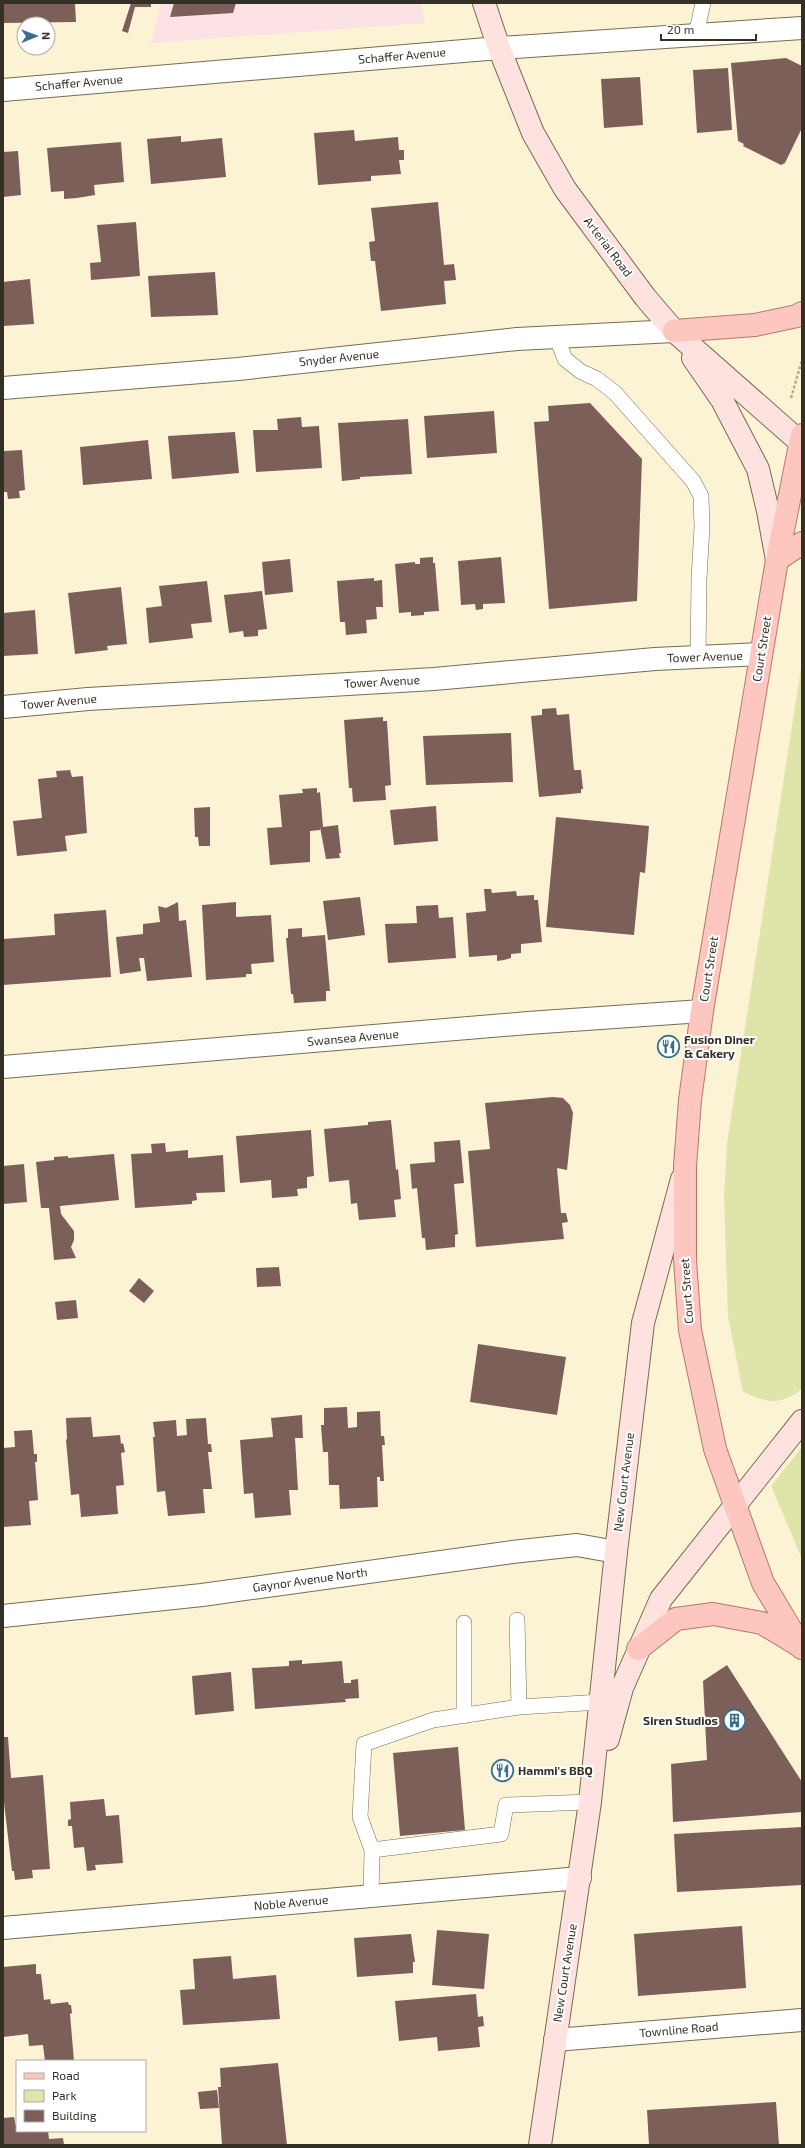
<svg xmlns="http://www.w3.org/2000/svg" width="805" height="2148" viewBox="0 0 805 2148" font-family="'Exo 2',sans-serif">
<rect width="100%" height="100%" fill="#fcf3d5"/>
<path fill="#fce1e5" d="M161 3H421L425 23 151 43Z"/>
<path fill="#dfe5a9" d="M802 662V1389C778 1406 769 1403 743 1392L728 1316 724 1196 727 1143Z
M802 1447V1559L771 1486Z"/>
<path fill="#7d5f5a" d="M3 3H75L76 22 3 23Z
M131 3H151V7H135L128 33 122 31Z
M174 3H236L233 13 170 17Z
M786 58 802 66V128L785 163 781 165 743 146 744 144 738 141 731 63Z
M728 68 732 130 697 133 693 70Z
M640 77 643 125 604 128 601 79Z
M354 130 355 141 398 137 399 150H404V160H399L401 174 371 176V181L318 185 314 133Z
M181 136V142L222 138 226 177 151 184 147 139Z
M121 142 124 182 94 185 95 195 77 198 64 199V191L51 192 47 148Z
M18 151 21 195 3 197V152Z
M438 202 444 265 454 264 456 280 444 281 446 304 381 311 375 261H371L369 242 375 241 371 208Z
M136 222 140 276 91 280 90 263 101 262 97 225Z
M215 272 218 315 151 317 148 276Z
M30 279 34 324 3 326V282Z
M590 403 642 459 637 601 549 609 534 422 549 421 548 406Z
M494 411 497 453 427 458 424 416Z
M301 417 302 427 319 426 322 468 256 472 253 430H278L277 419Z
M408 419 412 474 360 477V479L342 481 338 423Z
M235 432 239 473 172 479 168 436Z
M148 440 152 479 83 485 80 447Z
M3 448 4 451 22 450 25 490 19 491 20 498 8 499 7 492H3Z
M433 557V563H435L439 611 424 612V615L411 616V612L399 613 395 564 415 562V564H420V558Z
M501 557 505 603 483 604V609L476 610 475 604 461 605 458 561Z
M290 559 293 592 265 595 262 562Z
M374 578V581L382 580 383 607H376L377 619 366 620 367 633 346 635 345 622H340L337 581Z
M207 581 212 622 191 624 193 638 149 643 146 608 162 606 159 586Z
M121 587 127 644 107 646 108 650 75 654 68 593Z
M262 591 267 629 258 630V636L244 637 243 631 229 633 224 595Z
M35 610 38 654 3 656V613Z
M556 708 557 715 569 714 574 770H581L583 789H581V793L539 797 531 716 542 715V709Z
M383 717V721H387L391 785 385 786 386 800 353 802 352 788H349L344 720Z
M511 733 513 782 426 785 423 736Z
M70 770 72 777 83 776 87 833 65 836 67 851 17 856 13 821 42 818 38 779 57 777 56 771Z
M317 788V793L320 792 323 827 338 825 341 853H339L340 858 326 859 320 827V830L310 831V862L270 865 267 828 282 827 279 795 303 793 302 789Z
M436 806 438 841 394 845 390 810Z
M210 807V846H199L198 837H195L194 808Z
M556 817 649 826 645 873 640 872 634 935 546 927Z
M484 889H491L492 893 516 891 517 896 534 895V900H538L542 942 521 944V953L511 954V958L504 960 497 961V955L469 957 466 913 486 911Z
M360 897 365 935 328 940 323 901Z
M178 902 179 921 186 920 192 977 147 981 144 958H139L141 971 120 974 116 937 143 934V924L160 922 158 906 166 908Z
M236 902V917L271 915 274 962 251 964 252 974H246V977L206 980 202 905Z
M438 905 439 918 453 917 456 958 388 963 385 924 417 923 416 906Z
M106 910 111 977 3 985V939L55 935 54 914Z
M302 928V937L325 935 330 991H326V1001L294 1003 293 994H291L286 938H288V929Z
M553 1097 563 1098 570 1105 573 1113 567 1170 557 1168 561 1213H566L568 1222 562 1223 564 1239 476 1247 468 1151 490 1149 485 1103Z
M391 1120 396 1170 398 1169 401 1199 394 1200 396 1217 359 1220 357 1203 351 1204 349 1180 329 1182 324 1129 368 1125V1122Z
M311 1130 314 1176 307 1177V1188L297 1189 298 1196 272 1198 271 1180 240 1183 236 1136Z
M460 1140 464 1183 454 1184 458 1234 455 1235V1247L426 1250 425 1238H422L417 1188 412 1189 410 1164 435 1162 434 1142Z
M165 1143 166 1152 188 1150V1158L223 1155 225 1192 196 1193 197 1200 192 1201V1204L135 1208 131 1154 152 1153 151 1144Z
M114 1154 119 1200 60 1206 61 1214 74 1231V1240L71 1247 76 1258 54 1260 49 1208H41L36 1162 54 1160V1157L68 1156V1158Z
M24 1164 27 1202 3 1204V1166Z
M279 1267 281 1286 257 1287 256 1268Z
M139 1278 154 1291 144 1303 129 1291Z
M76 1300 78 1318 57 1320 55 1302Z
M478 1344 566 1357 557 1415 470 1402Z
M347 1407 348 1428 357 1427V1412L380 1411 381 1436H384L385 1445H382L384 1481H380V1477H377L378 1507 340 1509 339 1485H329L328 1452H323L321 1425H324V1408Z
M302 1415 303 1438H295L298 1490H289L291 1515 255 1518 253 1493 244 1494 240 1440 273 1437 271 1418Z
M91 1417 93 1437 120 1435 121 1444 123 1443 125 1452 121 1453 124 1485 116 1486 118 1514 81 1517 79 1494 71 1495 66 1440 67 1439 66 1418Z
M206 1418 208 1444H211L212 1452H208L212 1489H203L205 1513 168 1516 165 1491 157 1492 153 1437H155L153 1422 176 1420 177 1436 187 1435 186 1419Z
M32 1430 34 1454H37V1462H35L38 1500 29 1501 31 1525 3 1527V1448L15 1447 14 1431Z
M302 1660V1664L342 1661 344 1683H351V1680L358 1679 359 1698 345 1699 346 1702 255 1709 252 1668 289 1666V1661Z
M727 1665 802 1782V1812L673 1822 671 1764 707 1760 703 1681Z
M231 1672 234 1711 195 1715 192 1676Z
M3 1737H8L11 1778 43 1775 50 1869 32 1870 33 1878 15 1880 14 1871H12L3 1794Z
M458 1747 465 1830 400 1836 393 1753Z
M104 1799 106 1816 119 1815 123 1863 95 1865 96 1870 87 1871 84 1847 74 1848 72 1826H68V1820L71 1819 70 1802Z
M802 1827V1885L677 1892 674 1834Z
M742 1926 746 1988 638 1996 634 1934Z
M437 1930 489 1934 484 1989 432 1985Z
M411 1934 415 1962H413V1973L357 1977 354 1938Z
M231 1956 233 1979 276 1975 280 2019 183 2025 180 1990 195 1989 193 1959Z
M36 1964V1974H41L44 2000 50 1999 51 2004 68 2002 69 2005H71L72 2013 70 2014 74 2061H45L43 2045 29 2046 28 2034 3 2037V1967Z
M476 1994 478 2017 483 2016 484 2026 478 2027 480 2047 438 2051 437 2037 399 2041 395 2001Z
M278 2063 287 2145H222L218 2087H221L220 2068Z
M217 2090 219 2108 200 2109 198 2092Z
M776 2102 779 2145H649L647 2110Z
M14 2117 17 2131H48L49 2139 63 2138 64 2145H3V2118Z"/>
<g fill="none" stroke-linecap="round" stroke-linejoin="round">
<defs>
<path id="lane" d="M696 35 703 3
M556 336 565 359 580 371 597 379 615 393 693 481 701 496 702 527 699 579 698 657
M517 1620 519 1707
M464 1623V1716
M590 1802 506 1805 501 1834 372 1850 360 1817 364 1744 433 1720 519 1707 601 1702
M371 1896 372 1850"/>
<path id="street" d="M3 90 499 48 802 28
M3 388 238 369 517 339 674 331
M3 707 88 699 434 679 655 659 761 654
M3 1067 528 1023 702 1011
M3 1616 202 1595 512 1552 577 1545 616 1552
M3 1928 580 1878
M555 2040 802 2020"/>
<path id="secondary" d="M484 3 499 48 533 133 565 189 645 297 674 331 800 442
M693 358 722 400 758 469 768 511 777 560
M608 1739 622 1688 661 1599 802 1421
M540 2145 590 1802 616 1552 643 1323 682 1179"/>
<path id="primary" d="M674 331 755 325 797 316 802 313
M802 435 777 560 702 1011 690 1100 685 1166V1260L690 1330 715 1449 763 1583 802 1648
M777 560 802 543
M638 1649 676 1619 713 1614 762 1623 800 1646"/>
</defs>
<use href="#lane" stroke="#756d52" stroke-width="16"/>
<use href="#street" stroke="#756d52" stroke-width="24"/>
<use href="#secondary" stroke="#756d52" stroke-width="24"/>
<use href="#primary" stroke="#b5796d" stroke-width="24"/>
<path stroke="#b3ab94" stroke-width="2.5" stroke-dasharray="3 2" stroke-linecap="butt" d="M791 398 802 360"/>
<use href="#lane" stroke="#fff" stroke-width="15"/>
<use href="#street" stroke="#fff" stroke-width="22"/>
<use href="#secondary" stroke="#fee2df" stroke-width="22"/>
<use href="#primary" stroke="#fdc6bf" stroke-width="22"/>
</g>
<defs>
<symbol id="restaurant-ring" viewBox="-11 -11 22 22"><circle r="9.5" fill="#fff" stroke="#38708a" stroke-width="1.5"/><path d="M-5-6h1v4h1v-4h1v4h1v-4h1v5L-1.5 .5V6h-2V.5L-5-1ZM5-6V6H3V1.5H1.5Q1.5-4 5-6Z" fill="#38708a"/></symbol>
<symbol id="building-ring" viewBox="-11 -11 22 22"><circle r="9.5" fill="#fff" stroke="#38708a" stroke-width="1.5"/><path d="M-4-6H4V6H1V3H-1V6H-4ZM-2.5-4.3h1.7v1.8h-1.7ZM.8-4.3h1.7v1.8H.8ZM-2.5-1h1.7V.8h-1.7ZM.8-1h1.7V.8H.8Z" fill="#38708a"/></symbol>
</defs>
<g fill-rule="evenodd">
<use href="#restaurant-ring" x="656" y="1034" width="25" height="25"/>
<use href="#building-ring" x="722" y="1708" width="25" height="25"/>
<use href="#restaurant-ring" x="490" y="1758" width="25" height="25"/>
</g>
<g text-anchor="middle" stroke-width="4" stroke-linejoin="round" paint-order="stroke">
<g font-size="12" fill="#343025" stroke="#fff">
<text transform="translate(402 56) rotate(-5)" y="4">Schaffer Avenue</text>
<text transform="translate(79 83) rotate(-5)" y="4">Schaffer Avenue</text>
<text transform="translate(608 247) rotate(53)" y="4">Arterial Road</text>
<text transform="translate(339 358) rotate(-6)" y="4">Snyder Avenue</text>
<text transform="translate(762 649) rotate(-81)" y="4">Court Street</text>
<text transform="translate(705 657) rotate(-2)" y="4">Tower Avenue</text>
<text transform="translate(382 682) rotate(-3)" y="4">Tower Avenue</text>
<text transform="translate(59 702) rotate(-5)" y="4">Tower Avenue</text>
<text transform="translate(709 969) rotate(-81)" y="4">Court Street</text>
<text transform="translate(353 1038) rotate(-5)" y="4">Swansea Avenue</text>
<text transform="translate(687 1291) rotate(-94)" y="4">Court Street</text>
<text transform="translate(624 1482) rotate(-83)" y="4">New Court Avenue</text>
<text transform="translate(310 1580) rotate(-8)" y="4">Gaynor Avenue North</text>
<text transform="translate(291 1903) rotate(-5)" y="4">Noble Avenue</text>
<text transform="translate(565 1973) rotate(-81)" y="4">New Court Avenue</text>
<text transform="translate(679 2030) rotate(-5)" y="4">Townline Road</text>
</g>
<g font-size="12" font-weight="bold" fill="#343025" stroke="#fff" text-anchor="start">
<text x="684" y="1044">Fusion Diner<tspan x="684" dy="14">&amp; Cakery</tspan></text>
<text x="718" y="1725" text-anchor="end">Siren Studios</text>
<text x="518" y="1775">Hammi's BBQ</text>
</g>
</g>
<rect width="805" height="2148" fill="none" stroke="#343025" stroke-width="8"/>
<rect x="16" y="2060" width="130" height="72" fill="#ffffff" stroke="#aeaca8"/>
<rect x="24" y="2073" width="20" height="6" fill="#fdc6bf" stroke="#aeaca8"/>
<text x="52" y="2080" font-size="12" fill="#343025">Road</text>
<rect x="24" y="2090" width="20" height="12" fill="#dfe5a9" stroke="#aeaca8"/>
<text x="52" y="2100" font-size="12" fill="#343025">Park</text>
<rect x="24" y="2110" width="20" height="12" fill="#7d5f5a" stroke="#aeaca8"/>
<text x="52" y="2120" font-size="12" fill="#343025">Building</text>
<g transform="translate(36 36) rotate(89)"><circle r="19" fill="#ffffff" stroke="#aeaca8"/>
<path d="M0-3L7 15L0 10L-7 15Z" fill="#38708a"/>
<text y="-6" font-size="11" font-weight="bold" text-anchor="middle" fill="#343025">N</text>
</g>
<path d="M661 34v6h95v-6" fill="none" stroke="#343025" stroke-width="2"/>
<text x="667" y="34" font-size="12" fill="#343025" stroke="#ffffff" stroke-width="3" paint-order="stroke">20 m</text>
</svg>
